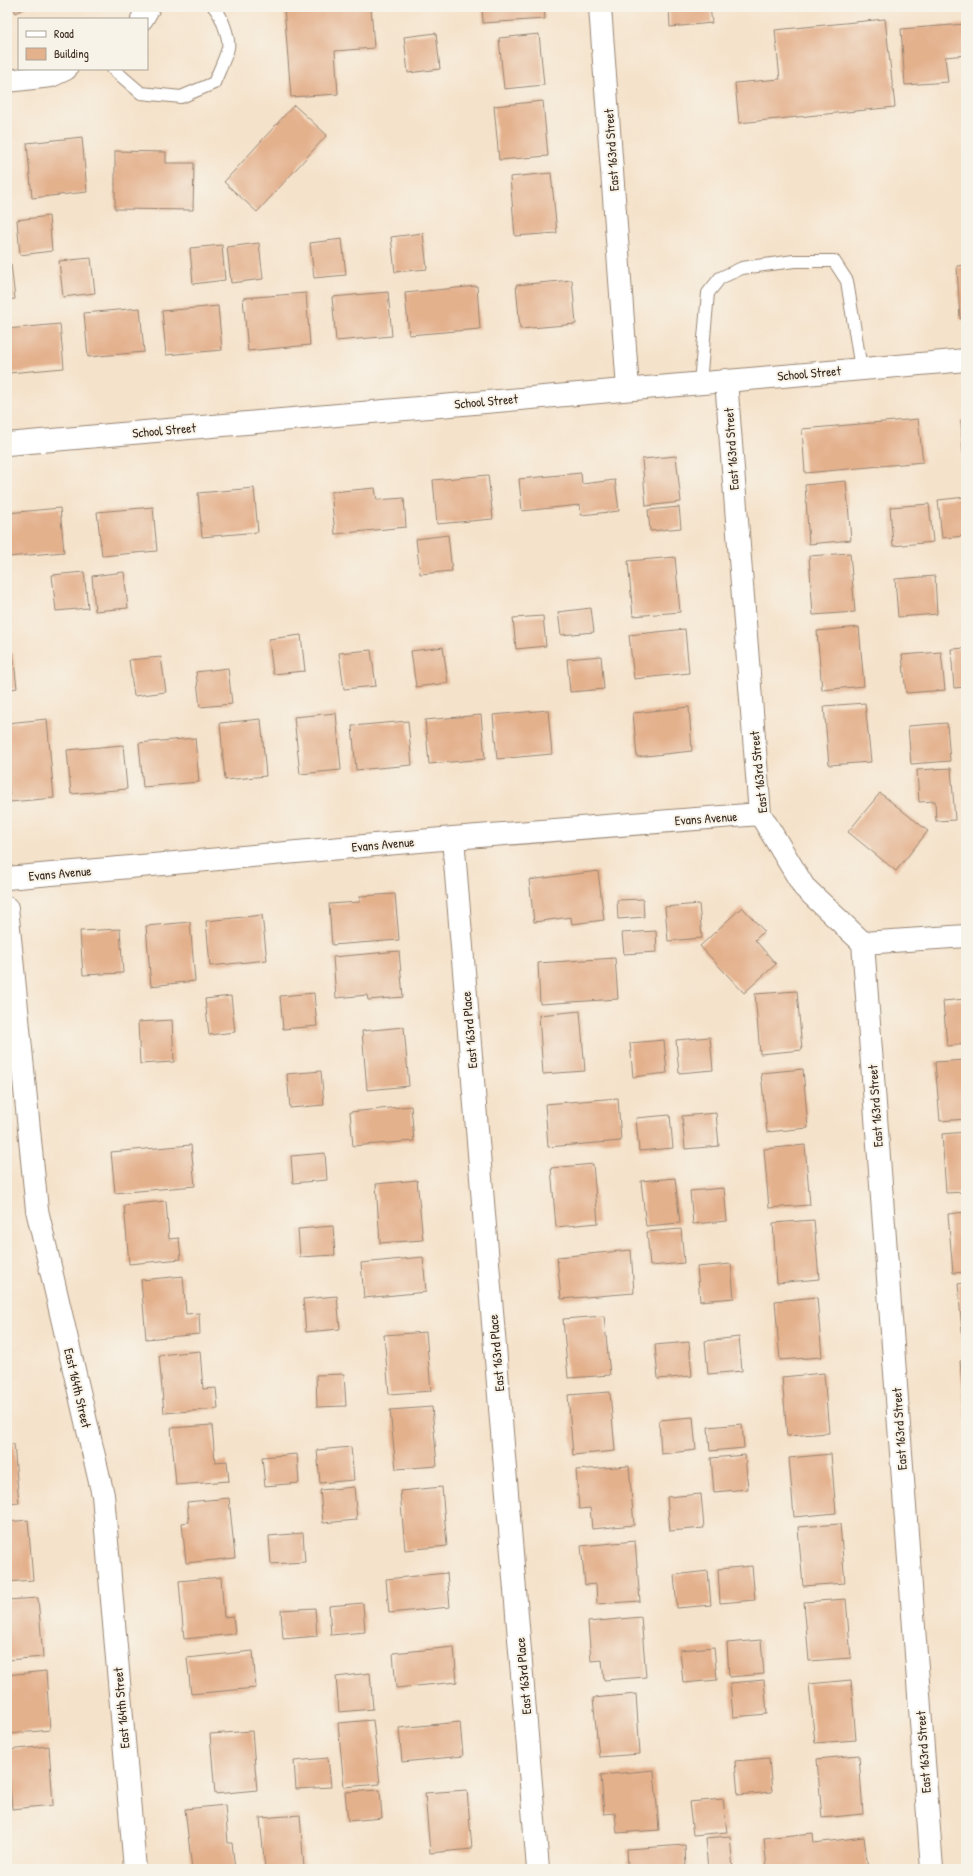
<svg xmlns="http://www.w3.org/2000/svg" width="973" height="1876" viewBox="0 0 973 1876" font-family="'Patrick Hand',sans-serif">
<rect width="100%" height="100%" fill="#f7f3e8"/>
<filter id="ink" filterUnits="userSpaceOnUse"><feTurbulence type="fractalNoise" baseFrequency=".025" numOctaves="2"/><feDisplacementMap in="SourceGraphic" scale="8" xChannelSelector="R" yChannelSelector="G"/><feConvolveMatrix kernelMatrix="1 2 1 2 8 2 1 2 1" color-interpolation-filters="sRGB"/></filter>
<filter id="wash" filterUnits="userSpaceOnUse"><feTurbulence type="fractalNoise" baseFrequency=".012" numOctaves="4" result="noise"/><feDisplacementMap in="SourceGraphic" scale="16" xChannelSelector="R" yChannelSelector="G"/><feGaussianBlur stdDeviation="0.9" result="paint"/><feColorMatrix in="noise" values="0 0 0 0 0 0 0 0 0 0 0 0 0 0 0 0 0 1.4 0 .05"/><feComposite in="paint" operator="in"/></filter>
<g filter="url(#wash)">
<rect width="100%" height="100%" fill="#f5e2ca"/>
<g id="blocks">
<path fill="#e4b18d" d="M13 7H27L16 13Z
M284 7H371L374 48 335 51 338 94 291 97Z
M482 7H544L545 19 483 23Z
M669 7H710L712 23 670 27Z
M885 19 895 107 739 123 735 83 780 79 775 30Z
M966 24V55L945 57 948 82 905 85 901 29Z
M436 33 440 69 408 73 404 37Z
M539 34 544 85 504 89 499 38Z
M543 101 548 156 499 160 494 106Z
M294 105 327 135 257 212 224 182Z
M82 137 87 192 32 198 27 143Z
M115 151 166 152V163H194L193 210 115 209Z
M551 173 557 233 515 236 510 177Z
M49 216 52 251 20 255 17 220Z
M7 222 10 240H7Z
M423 233 427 269 395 272 391 237Z
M342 239 346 275 314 278 310 243Z
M259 243 263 279 231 283 227 247Z
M222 245 225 280 193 284 190 248Z
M91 258 95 293 63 297 59 261Z
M7 264H11L15 299 7 300Z
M966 265V319H960L957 266Z
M572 280 576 324 520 329 516 285Z
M477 286 480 329 409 335 405 293Z
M388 292 392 336 336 341 332 297Z
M306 293 310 345 248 351 243 298Z
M218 306 222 350 166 355 162 311Z
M140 308 144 352 88 357 84 313Z
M60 324 64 368 9 373 7 329Z
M918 419 923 462 805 473 802 429Z
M961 420H966V453H963Z
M676 456 681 502 646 506 642 459Z
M581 473 582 484 615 480 619 511 581 515 580 505 522 511 519 479Z
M488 475 493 519 437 524 433 480Z
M846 481 851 540 809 544 805 485Z
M254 488 258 532 202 537 198 493Z
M375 488 377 500 404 498 406 527 335 534 331 492Z
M966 497V536L942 538 938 500Z
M929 504 933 542 893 546 890 507Z
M153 507 157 551 102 556 97 512Z
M679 507 681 528 650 531 648 510Z
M60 508 64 552 7 557V513Z
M448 535 452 571 420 574 416 539Z
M850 553 855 612 813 615 809 556Z
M675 557 680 612 633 616 628 561Z
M84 572 88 608 56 611 52 575Z
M124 572 128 608 95 611 92 576Z
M935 576 937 614 898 617 895 579Z
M591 608 594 632 561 635 558 612Z
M543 616 546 646 516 649 513 618Z
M859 627 864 686 822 690 817 631Z
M685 629 689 673 634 679 629 635Z
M301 635 305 671 273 674 269 639Z
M443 647 448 683 416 687 411 651Z
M966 648V687L954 688 951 649Z
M371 650 376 686 344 689 339 653Z
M941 652 945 690 906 693 902 655Z
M7 653H13L17 688 7 690Z
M601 656 604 689 570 692 567 659Z
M161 657 166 692 134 696 129 660Z
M228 668 232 704 200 707 196 672Z
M865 703 871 762 829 765 824 706Z
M689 707 692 751 637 757 633 713Z
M548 710 552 754 497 759 493 715Z
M336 713 341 770 300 774 294 717Z
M481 715 485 759 429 764 425 720Z
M47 719 54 798 10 802 7 770V723Z
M261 719 266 776 225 780 220 723Z
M408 721 412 765 356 770 352 726Z
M947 723 950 761 911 764 908 726Z
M195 738 199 782 143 787 139 743Z
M123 745 127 789 71 794 67 750Z
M951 768 955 820 936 821 935 801 919 802 917 770Z
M880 793 928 831 896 871 848 832Z
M598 871 604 920 572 924 571 917 534 922 529 880Z
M395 894 399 940 332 945 329 904 360 902V896Z
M643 899 644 917 618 919 617 900Z
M699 904 702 938 668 941 665 907Z
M742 907 764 931 755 940 776 964 744 993 700 946Z
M262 915 267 960 210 966 206 921Z
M190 922 195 981 151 986 146 926Z
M120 929 123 973 83 975 80 931Z
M656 931 657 952 624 954 622 933Z
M399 951 403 997 368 1000 367 995 336 998 333 957Z
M615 958 618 999 540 1004 538 963Z
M797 991 802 1050 760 1054 755 994Z
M314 993 317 1026 283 1029 280 996Z
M231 996 235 1032 209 1035 205 999Z
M966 999V1044L947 1046 943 1001Z
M580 1011 585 1071 543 1074 539 1015Z
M172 1020 174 1062 140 1064 138 1022Z
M404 1027 409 1086 367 1090 362 1031Z
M710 1037 713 1070 679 1073 676 1040Z
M664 1040 667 1073 633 1077 630 1043Z
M966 1060V1119L940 1121 935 1062Z
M803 1069 808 1128 767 1132 761 1073Z
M321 1071 324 1105 290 1108 287 1074Z
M618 1098 621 1141 548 1147 545 1104Z
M411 1106 414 1141 353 1146 350 1112Z
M716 1113 719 1146 685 1149 682 1116Z
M670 1115 673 1148 639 1151 636 1118Z
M966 1132V1192L946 1193 942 1134Z
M191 1145 195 1186 115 1193 111 1152Z
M805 1145 810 1205 769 1208 764 1149Z
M325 1153 327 1180 293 1183 291 1156Z
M593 1164 598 1223 556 1227 551 1168Z
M675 1178 680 1223 646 1226 641 1181Z
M417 1180 423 1240 380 1243 376 1184Z
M724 1188 727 1221 693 1224 690 1191Z
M166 1201 169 1239 179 1238 181 1259 129 1264 124 1205Z
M966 1212V1272L953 1273 948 1214Z
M814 1220 819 1279 777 1283 773 1223Z
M333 1226 335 1255 300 1257 298 1229Z
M681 1229 684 1263 650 1266 647 1232Z
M631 1250 634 1293 561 1299 557 1257Z
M423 1257 426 1292 364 1298 361 1263Z
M731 1264 734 1298 700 1301 697 1267Z
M183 1276 186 1314 199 1313 200 1334 146 1339 141 1280Z
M966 1283V1343H963L958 1284Z
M337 1296 340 1329 306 1332 303 1299Z
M817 1297 822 1357 780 1360 775 1301Z
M604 1316 610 1375 568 1378 563 1319Z
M426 1332 431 1391 389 1394 384 1335Z
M739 1337 742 1371 708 1374 705 1341Z
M689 1342 692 1376 658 1379 655 1345Z
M200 1351 203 1389 216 1388 218 1409 164 1413 159 1355Z
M966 1360V1418H965L960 1361Z
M824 1373 829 1433 787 1436 782 1377Z
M344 1374 346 1406 317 1407 316 1375Z
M610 1392 615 1451 573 1455 568 1395Z
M432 1407 437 1466 396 1469 390 1410Z
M693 1417 696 1450 661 1454 659 1420Z
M742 1424 744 1448 710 1451 708 1427Z
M212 1425 215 1462 227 1461 229 1481 176 1485 171 1428Z
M7 1444H14L19 1503 7 1504Z
M351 1447 354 1480 320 1483 317 1450Z
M297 1454 299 1483 265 1486 262 1457Z
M831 1454 836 1513 794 1517 789 1458Z
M745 1455 748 1489 714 1492 711 1458Z
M629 1466 634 1525 592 1529 590 1508 579 1509 576 1470Z
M354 1487 357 1520 323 1523 320 1490Z
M442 1487 447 1546 405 1550 400 1491Z
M701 1494 704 1528 670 1531 667 1497Z
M229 1498 235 1558 186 1563 182 1523 189 1522 187 1502Z
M28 1520 33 1580 7 1582V1522Z
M840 1524 845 1583 803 1586 798 1527Z
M303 1533 305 1562 271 1564 269 1536Z
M635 1541 640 1601 597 1604 596 1584 585 1585 581 1546Z
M752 1566 755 1600 720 1603 718 1569Z
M708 1571 711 1605 677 1608 674 1575Z
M447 1573 450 1607 389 1613 386 1579Z
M221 1577 224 1617 233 1616 235 1634 184 1639 179 1581Z
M38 1598 43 1657 7 1660V1600Z
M846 1599 851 1658 809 1661 804 1602Z
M363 1603 365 1632 331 1635 329 1606Z
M315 1608 317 1636 283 1639 281 1610Z
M641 1617 646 1677 604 1680 602 1660 591 1661 588 1622Z
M761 1640 764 1674 729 1677 727 1643Z
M454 1647 457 1682 396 1688 393 1653Z
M714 1647 717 1680 683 1683 680 1650Z
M253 1651 256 1688 191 1694 187 1658Z
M46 1671 50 1730 9 1734 7 1675Z
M370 1673 373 1709 339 1712 336 1677Z
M764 1680 767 1714 733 1717 730 1683Z
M851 1680 856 1740 815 1743 809 1684Z
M636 1694 640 1754 599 1757 593 1698Z
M373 1720 380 1784 344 1787 338 1723Z
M460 1722 463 1756 402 1762 399 1728Z
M252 1731 257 1790 215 1794 210 1734Z
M49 1746 53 1805 12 1809 7 1750Z
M859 1755 863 1814 822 1818 817 1759Z
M328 1758 331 1787 296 1789 294 1761Z
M769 1758 772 1792 738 1795 735 1761Z
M654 1770 659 1830 617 1833 615 1813 604 1814 601 1775Z
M380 1790 382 1818 348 1821 345 1792Z
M467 1790 472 1849 430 1853 425 1793Z
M723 1799 727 1832 693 1835 689 1802Z
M225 1805 228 1843H232L235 1869H192L185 1809Z
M300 1815 304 1869H265L260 1818Z
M813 1833 814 1843 864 1837 868 1869H767L764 1838Z
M730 1836 733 1869H708L705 1838Z
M685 1845 686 1869H628L627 1849Z"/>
</g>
</g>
<g filter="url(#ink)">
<use href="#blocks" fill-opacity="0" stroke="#988674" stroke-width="1"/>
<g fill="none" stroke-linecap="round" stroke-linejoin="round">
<defs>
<path id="service" d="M113 69 141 93 181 97 214 83C219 71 225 59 228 48 230 38 221 14 214 7
M700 383 708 293 720 278 742 268 794 261H834L847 281 861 369"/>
<path id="minor" d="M600 7 628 389
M142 19 149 7
M7 81 51 76 66 69
M726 380 760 814 804 887 863 943 932 1869
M7 444 966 360
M453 838 538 1869
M7 878 453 838 760 814
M7 908 37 1210 103 1495 135 1869
M863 943 966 936"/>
</defs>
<use href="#service" stroke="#988674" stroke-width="14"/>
<use href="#minor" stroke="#988674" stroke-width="24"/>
<use href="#service" stroke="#fff" stroke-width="12"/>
<use href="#minor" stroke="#fff" stroke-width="22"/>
</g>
</g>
<g text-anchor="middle" stroke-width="4" stroke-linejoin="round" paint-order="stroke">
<g font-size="13" fill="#3b2a1e" stroke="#f7f3e8">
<text transform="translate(611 150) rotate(-94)" y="5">East 163rd Street</text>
<text transform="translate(809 373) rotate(-5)" y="5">School Street</text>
<text transform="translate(486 401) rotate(-5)" y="5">School Street</text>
<text transform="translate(164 430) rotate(-5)" y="5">School Street</text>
<text transform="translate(731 449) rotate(-94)" y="5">East 163rd Street</text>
<text transform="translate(758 772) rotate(-96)" y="5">East 163rd Street</text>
<text transform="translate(706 818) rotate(-4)" y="5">Evans Avenue</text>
<text transform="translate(383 844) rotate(-5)" y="5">Evans Avenue</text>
<text transform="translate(60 873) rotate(-5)" y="5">Evans Avenue</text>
<text transform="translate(469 1030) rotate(-95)" y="5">East 163rd Place</text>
<text transform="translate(875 1106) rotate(-94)" y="5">East 163rd Street</text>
<text transform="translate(496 1353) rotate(-95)" y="5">East 163rd Place</text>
<text transform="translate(78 1388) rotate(77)" y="5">East 164th Street</text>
<text transform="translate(899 1429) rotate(-94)" y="5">East 163rd Street</text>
<text transform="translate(523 1676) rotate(-95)" y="5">East 163rd Place</text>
<text transform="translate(121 1708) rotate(-95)" y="5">East 164th Street</text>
<text transform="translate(923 1752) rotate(-94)" y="5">East 163rd Street</text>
</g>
</g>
<rect width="973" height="1876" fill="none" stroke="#f7f3e8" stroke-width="24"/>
<rect x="18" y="18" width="130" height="52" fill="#f7f3e8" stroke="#aca397"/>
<rect x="26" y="31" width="20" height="6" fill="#ffffff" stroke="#aca397"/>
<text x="54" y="38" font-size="12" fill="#3b2a1e">Road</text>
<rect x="26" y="48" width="20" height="12" fill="#e4b18d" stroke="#aca397"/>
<text x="54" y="58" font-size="12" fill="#3b2a1e">Building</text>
</svg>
